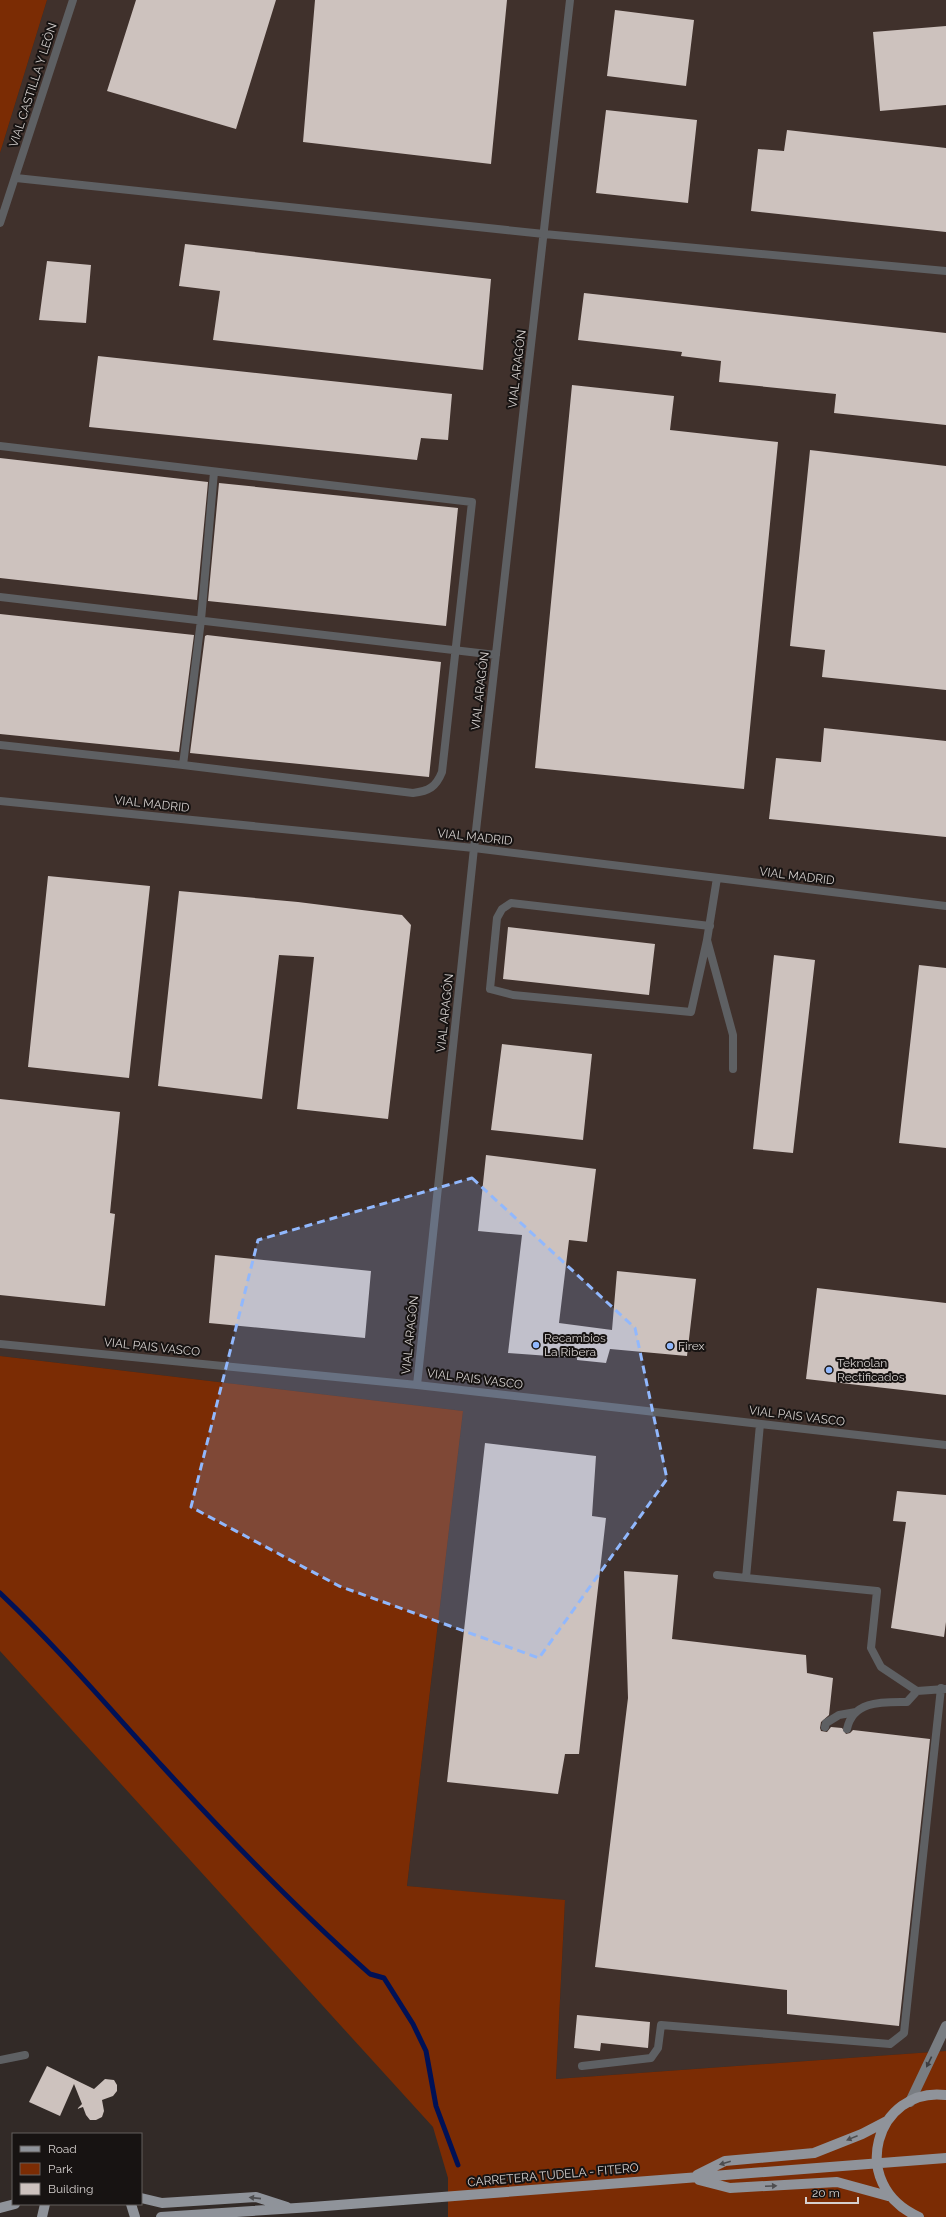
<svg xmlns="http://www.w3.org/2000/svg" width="946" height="2217" viewBox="0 0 946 2217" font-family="Raleway,sans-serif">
<rect width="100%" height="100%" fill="#322a27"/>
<path fill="#40312c" d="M47 0H946V2051L556 2079 565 1901 407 1886 463 1411 0 1356V153Z"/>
<path fill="#7b2c04" d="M0 0H47L0 153Z
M0 1356 463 1411 407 1886 565 1900 556 2079 946 2051V2217H448V2178L433 2127 0 1651Z"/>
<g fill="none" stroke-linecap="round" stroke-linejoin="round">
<path stroke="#001156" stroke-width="5" d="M0 1593C58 1648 109 1708 163 1767 229 1839 297 1909 370 1974L384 1978 413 2024 426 2051 436 2106 458 2165"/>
</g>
<path fill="#cdc2be" d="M136 0H276L236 129 107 91Z
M315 0H507L491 164 303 142Z
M615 10 694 20 686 86 607 76Z
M946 26V105L880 111 873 32Z
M606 110 697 120 688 203 596 193Z
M787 130 946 148V232L751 211 758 149 784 151Z
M185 244 491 279 483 370 213 340 220 291 179 286Z
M47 261 91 265 86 323 39 320Z
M584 293 946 333V425L834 413 836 394 719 382 721 361 681 356 682 352 578 340Z
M98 356 452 394 448 440 421 438 417 460 89 427Z
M572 385 674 396 670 430 778 442 744 789 535 768Z
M810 450 946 466V690L822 677 825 650 790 646Z
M0 458 208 482 197 600 0 578Z
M219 483 458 508 446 626 208 601Z
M0 614 194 635 179 752 0 734Z
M207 635 441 662 429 777 190 753 205 636Z
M824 728 946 741V837L769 819 776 758 821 762Z
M48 876 150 886 129 1078 28 1067Z
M179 891 298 902 402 915 411 925 388 1119 297 1109 314 957 279 955 262 1099 158 1086Z
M508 927 655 944 649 995 503 979Z
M774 955 815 960 793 1153 753 1149Z
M919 965 946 968V1148L899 1143Z
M502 1044 592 1054 583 1140 491 1130Z
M0 1099 120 1112 110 1213 115 1214 105 1306 0 1295Z
M486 1155 596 1169 587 1242 569 1240 559 1323 612 1330 617 1271 696 1279 687 1356 610 1349 606 1363 577 1360V1358L508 1353 522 1235 478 1231Z
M215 1255 371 1271 365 1338 209 1323Z
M817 1288 946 1303V1395L806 1379Z
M485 1443 596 1456 592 1516 606 1518 579 1754H565L558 1794 447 1782Z
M897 1491 946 1495V1622L944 1637 891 1628 906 1522 893 1521Z
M624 1571 678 1575 672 1639 806 1655 807 1673 833 1678 829 1715 821 1722 820 1728 821 1731 827 1732 831 1727 842 1728 846 1734 850 1733 853 1730 930 1739 899 2026 787 2014V1990L595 1967 628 1698Z
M577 2015 650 2022 648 2048 601 2043 600 2051 574 2048Z
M47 2066 94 2089 105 2079 114 2080 117 2085V2091L113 2096 102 2100 104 2111 102 2117 96 2120H90L86 2115 83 2107 77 2109 82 2104 74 2084 60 2116 29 2102Z"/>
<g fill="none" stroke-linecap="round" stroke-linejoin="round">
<path stroke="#5e6063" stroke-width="8" d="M16 178 544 234 946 271
M0 223 73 0
M0 446 472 502 442 772C436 787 429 791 413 793L183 765
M0 597 496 655
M0 745 183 765 201 620 214 472
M0 801 474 848 946 906
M717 878 707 940 733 1035V1069
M707 940 691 1012 513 995 490 989 497 918 502 909 511 903 710 926
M0 1344 417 1385 946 1445
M417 1385 474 848 570 0
M717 1575 877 1591 871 1648 881 1667 917 1691 945 1689
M746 1578 760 1424
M825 1727 826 1723 839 1715 856 1712
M847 1729C853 1700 883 1702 907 1702L917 1691
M0 2060 25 2055
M582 2066 651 2058 658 2048 661 2025 890 2044 904 2033 941 1688"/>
<path stroke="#797d82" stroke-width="10" d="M910 2102 946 2026"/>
<path stroke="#8f939a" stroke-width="10" d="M697 2175 725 2161 814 2153 862 2134 887 2121
M699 2180 730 2188 837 2182 888 2196
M141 2198 162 2203 256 2197 287 2207
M131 2204 135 2217
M0 2208 15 2204
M42 2217 45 2204
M161 2217 312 2207 946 2158
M919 2217C846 2185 876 2086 946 2095"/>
</g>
<defs><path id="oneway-solid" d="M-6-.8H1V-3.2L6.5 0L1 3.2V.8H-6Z"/></defs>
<use fill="#3e3d3f" href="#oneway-solid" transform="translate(929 2062) rotate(116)"/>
<g fill="#4d4d4f">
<use href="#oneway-solid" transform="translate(852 2138) rotate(158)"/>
<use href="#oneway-solid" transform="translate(725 2163) rotate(164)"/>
<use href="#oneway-solid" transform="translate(771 2186) rotate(-3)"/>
<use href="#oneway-solid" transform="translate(255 2198) rotate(-174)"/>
</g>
<path fill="#91b8fd" fill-opacity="0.2" stroke="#91b8fd" stroke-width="3" stroke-dasharray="8 5" stroke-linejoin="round" d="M472 1178 635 1328 667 1479 539 1658 339 1586 191 1507 258 1240Z"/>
<g fill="#91b8fd" stroke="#171312" stroke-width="1.5">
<circle cx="536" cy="1345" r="4"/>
<circle cx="670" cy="1346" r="4"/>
<circle cx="829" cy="1370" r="4"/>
</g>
<g text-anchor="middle" stroke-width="4" stroke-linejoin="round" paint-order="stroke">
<g font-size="12" fill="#d5d0ce" stroke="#171312">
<text transform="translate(33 85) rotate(-72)" y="4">VIAL CASTILLA Y LEÒN</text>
<text transform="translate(517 369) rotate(-83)" y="4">VIAL ARAGÓN</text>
<text transform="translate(480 691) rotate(-83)" y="4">VIAL ARAGÓN</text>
<text transform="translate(152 804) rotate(6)" y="4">VIAL MADRID</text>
<text transform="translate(475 837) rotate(6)" y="4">VIAL MADRID</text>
<text transform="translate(797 876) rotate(7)" y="4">VIAL MADRID</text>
<text transform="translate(445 1013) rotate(-84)" y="4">VIAL ARAGÓN</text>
<text transform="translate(410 1335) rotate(-84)" y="4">VIAL ARAGÓN</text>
<text transform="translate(152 1347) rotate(6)" y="4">VIAL PAIS VASCO</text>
<text transform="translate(475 1379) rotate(7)" y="4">VIAL PAIS VASCO</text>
<text transform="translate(797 1416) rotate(7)" y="4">VIAL PAIS VASCO</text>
<text transform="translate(553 2175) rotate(-5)" y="4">CARRETERA TUDELA - FITERO</text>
</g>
<g font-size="12" fill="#d5d0ce" stroke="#171312" text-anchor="start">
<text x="544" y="1342">Recambios<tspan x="544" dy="14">La Ribera</tspan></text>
<text x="678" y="1350">Firex</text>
<text x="837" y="1367">Teknolan<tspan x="837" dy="14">Rectificados</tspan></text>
</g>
</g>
<rect x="12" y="2133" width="130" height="72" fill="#171312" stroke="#635f5d"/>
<rect x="20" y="2146" width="20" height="6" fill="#8f939a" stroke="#635f5d"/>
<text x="48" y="2153" font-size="12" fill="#d5d0ce">Road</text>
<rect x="20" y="2163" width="20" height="12" fill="#7b2c04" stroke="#635f5d"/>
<text x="48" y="2173" font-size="12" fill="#d5d0ce">Park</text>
<rect x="20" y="2183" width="20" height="12" fill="#cdc2be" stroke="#635f5d"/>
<text x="48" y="2193" font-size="12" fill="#d5d0ce">Building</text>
<path d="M806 2197v6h52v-6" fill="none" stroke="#d5d0ce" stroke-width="2"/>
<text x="812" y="2197" font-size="12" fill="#d5d0ce" stroke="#171312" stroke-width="3" paint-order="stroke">20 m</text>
</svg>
